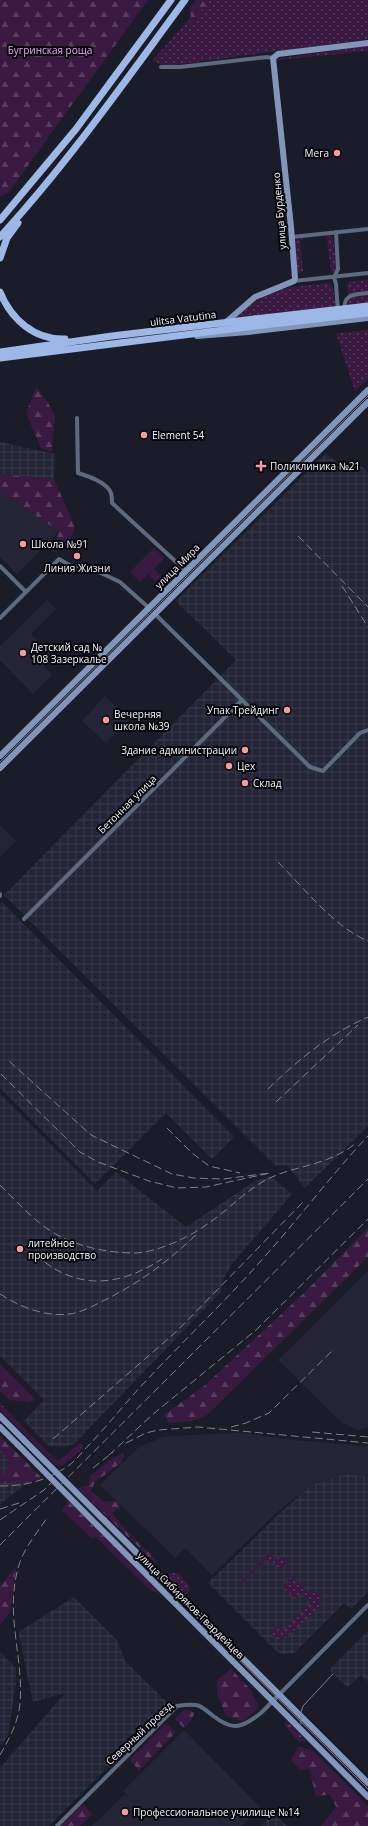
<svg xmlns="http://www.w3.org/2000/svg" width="368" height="1826" viewBox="0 0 368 1826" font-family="'Open Sans',sans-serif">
<defs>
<pattern id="industrial-grid" width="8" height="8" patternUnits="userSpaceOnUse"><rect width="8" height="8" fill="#242537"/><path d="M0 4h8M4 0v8" fill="none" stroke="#3a3a4b"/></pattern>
<pattern id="green-dots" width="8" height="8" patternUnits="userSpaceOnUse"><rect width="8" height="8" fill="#3b1a42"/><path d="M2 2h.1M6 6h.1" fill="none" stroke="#583c5e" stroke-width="1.8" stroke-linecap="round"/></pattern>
<pattern id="forest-firs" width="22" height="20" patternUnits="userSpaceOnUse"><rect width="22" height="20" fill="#3b1a42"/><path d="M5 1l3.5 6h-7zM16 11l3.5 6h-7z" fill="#583c5e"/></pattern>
</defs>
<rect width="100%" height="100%" fill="#1b1c29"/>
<path fill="#242537" d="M0 492 59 531 17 574 0 557Z
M47 600 56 609 31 634 52 656 43 665 52 675 33 694 0 660V646Z
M105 696 129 719 106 743 82 721Z
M0 825 16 841 0 857Z
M368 1271V1428L357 1430 341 1422 278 1360Z
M243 1433 292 1440 368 1446V1477L347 1474 311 1485 275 1514 212 1575 185 1548 175 1558 100 1485 139 1447 163 1437 188 1435Z
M184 1730 261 1808 242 1826H92L124 1795 128 1796 123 1791Z"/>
<path fill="url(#industrial-grid)" d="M0 442 55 454 54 479 0 474Z
M326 453 346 470 356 461 368 472V1126L305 1188 287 1165 276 1166 4 895 236 660 176 601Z
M2 902 234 1137 212 1159 166 1113 95 1184 0 1088V904Z
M0 1094 97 1191 116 1172 186 1227 255 1181 270 1176 292 1194 232 1264 224 1278 220 1293 74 1444 64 1447 49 1446 24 1421 44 1400 0 1356Z
M0 1441 35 1477 0 1504Z
M347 1474 368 1477V1592L351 1609 344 1603 294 1653 281 1654 275 1650 208 1583 276 1517 311 1485Z
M74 1597 117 1640 125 1661 170 1705 49 1826H0V1768L65 1693 33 1702 19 1635 20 1631Z
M368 1631V1682L361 1675 347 1687 329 1670Z
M0 1652 16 1668V1683L8 1736 0 1746Z
M273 1812 287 1826H261Z"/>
<path fill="url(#green-dots)" d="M209 0H368V39L166 66 152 61 185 24 193 21Z
M368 46V51L276 60V59Z
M325 235H329L333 237 336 265 334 271 328 275 331 272 327 237H325Z
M303 238V240H300L303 272 297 273 295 240Z
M368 279V292L348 295 347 285 349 282Z
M330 283 333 288 336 307 235 319C267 287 288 287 330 283Z
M368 295V304L349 306 348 299Z
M368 330V379L355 391 336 333Z
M269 1552 276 1559 279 1557H284L289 1563 286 1566 279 1568 269 1559 242 1584 240 1582Z
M173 1572 179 1574 190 1587 188 1594 180 1592 165 1576Z
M292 1576 307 1591 319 1593 322 1596 320 1606 285 1639 280 1640 272 1635 273 1630 278 1624 284 1630 311 1603 301 1593 295 1599 282 1586Z"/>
<path fill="url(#forest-firs)" d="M0 0H148L8 193 0 197Z
M196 0H209L193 22 185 24 191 16 189 10Z
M36 387 47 401 55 416 52 452 41 448 26 413Z
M0 474 54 479 75 527 68 547 53 552 59 531 0 492Z
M368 1228V1257L207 1415 192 1421 169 1423 164 1415 204 1386 305 1292Z
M0 1364 35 1399 30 1402 9 1400 0 1391Z
M0 1403C19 1422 37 1443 58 1461L80 1443 83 1445 82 1449 62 1466 56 1465 0 1410Z
M0 1436 42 1478 22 1484 0 1483V1457L1 1470 5 1476 10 1462 0 1449Z
M122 1453 124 1455 121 1463 95 1482 91 1491 103 1501 118 1502 120 1508 112 1513C125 1532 144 1545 158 1563L156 1564 78 1488 89 1485 90 1476 112 1459Z
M68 1501 160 1593 151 1591 96 1537 91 1538 62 1510Z
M14 1569 16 1570 10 1612 0 1626V1586Z
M231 1669 251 1690 259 1708 243 1721 226 1716 217 1693V1680Z
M185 1709 195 1713 189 1723 184 1728 175 1719Z
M285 1720 306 1741 299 1742 285 1726Z
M166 1723 176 1732 139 1771 130 1760Z
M298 1746 312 1750 368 1806V1826H321L336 1807 330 1794 316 1797 309 1769 300 1770 291 1760Z
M83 1804 92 1814 80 1826H61Z"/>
<path fill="#3b1a42" d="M154 548 164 558 154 569 164 579 158 584 149 575 152 570 140 582 130 572Z"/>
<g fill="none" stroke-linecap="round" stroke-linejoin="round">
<path stroke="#5d6a80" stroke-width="4" d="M161 67H180L267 57 273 58
M336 232 338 269 334 277 336 284 338 312
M292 237 368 229
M294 281 368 273
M345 309C343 293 356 295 368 293
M77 418 78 473C88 476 107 482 111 493 112 496 112 500 112 503L186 571
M0 566 26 592
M155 614C207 665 258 716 310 767L323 771 360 733 368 730
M0 618 59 559 71 566H86L120 582 149 608
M0 894V896
M24 919 241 701
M57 1826 177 1706C183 1705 190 1704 196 1705 202 1706 207 1711 212 1715 232 1731 241 1729 261 1713L368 1605"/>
<path stroke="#8196ba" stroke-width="6" d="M225 323 255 297 294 281 295 278 291 227 273 58 278 54 368 43
M197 336 248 332 368 318
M0 756 368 390
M0 768 368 402
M0 1416 23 1439
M0 1427 18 1445
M104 1520 368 1783
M98 1526 368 1797"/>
<path stroke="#9db8e6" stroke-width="7" d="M0 220 76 129 171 0
M0 237C68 163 125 81 185 0
M0 258 7 238 18 223
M0 292C11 319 34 340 65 339
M0 352 112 336 255 319
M0 358 255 326"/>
<path stroke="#80818c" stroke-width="1" d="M0 762 368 396
M0 1420 368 1789
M301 1724V1712L303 1706 333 1674"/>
<path stroke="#80818c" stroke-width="1" stroke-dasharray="8 4" stroke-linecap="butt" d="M298 536 368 607
M342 586 368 627
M278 862C304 888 334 927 368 941
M1 1074 80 1152 98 1162 149 1181 177 1188 206 1187 270 1173 223 1179 194 1178 172 1174 91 1135 9 1061
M268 1089C298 1060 329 1034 368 1017
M276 1102 358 1025
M167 1128 192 1153 209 1166 240 1173
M0 1185C13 1198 27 1213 42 1225 68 1245 103 1253 136 1253 157 1252 188 1238 206 1225 226 1212 243 1193 264 1181 292 1165 327 1167 356 1143
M35 1255C46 1263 57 1272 70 1276 102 1288 134 1277 162 1259
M0 1294C20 1307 45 1317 69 1314 80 1313 93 1306 103 1301 141 1282 167 1262 197 1234
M231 1427 246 1423 269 1413 334 1349
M312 1432 368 1437
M53 1439 177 1331 305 1200
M126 1443 146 1433 158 1430 198 1427 368 1443
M109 1455 152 1415 256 1330 368 1219
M93 1468 113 1452
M0 1486C26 1486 46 1481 68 1466 74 1462 80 1455 85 1449 106 1428 124 1404 145 1382 185 1339 228 1299 266 1255 301 1216 332 1174 368 1136
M0 1509 19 1503
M0 1520 44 1490 57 1477
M0 1545 368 1179
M0 1755C9 1739 18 1723 20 1704 24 1657 4 1613 19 1565 24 1548 37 1533 47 1518"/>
<path stroke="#8196ba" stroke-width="6" d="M23 1439 104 1520
M18 1445 98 1526"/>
<path stroke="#9db8e6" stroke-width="7" d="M255 319 368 306
M255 326 368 313"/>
</g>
<g fill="#f59b9a" stroke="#07070c" stroke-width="1.5">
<circle cx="337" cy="153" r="4"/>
<circle cx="144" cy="435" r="4"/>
<path d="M259 460h4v4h4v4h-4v4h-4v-4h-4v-4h4z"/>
<circle cx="23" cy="544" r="4"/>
<circle cx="77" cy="556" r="4"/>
<circle cx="23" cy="653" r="4"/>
<circle cx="287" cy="710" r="4"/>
<circle cx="106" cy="720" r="4"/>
<circle cx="245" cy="750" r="4"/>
<circle cx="229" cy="766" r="4"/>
<circle cx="245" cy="783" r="4"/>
<circle cx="20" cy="1249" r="4"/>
<circle cx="125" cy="1812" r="4"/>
</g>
<g text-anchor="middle" stroke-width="4" stroke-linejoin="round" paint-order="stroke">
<g font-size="10" fill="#e8acf4" stroke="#07070c">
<text x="50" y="54">Бугринская роща</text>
</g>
<g font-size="10" fill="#f2f3fc" stroke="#07070c" text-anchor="start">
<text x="329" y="157" text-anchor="end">Мега</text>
<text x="152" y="439">Element 54</text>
<text x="270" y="470">Поликлиника №21</text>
<text x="31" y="548">Школа №91</text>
<text x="77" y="572" text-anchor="middle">Линия Жизни</text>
<text x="31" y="651">Детский сад №<tspan x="31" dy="12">108 Зазеркалье</tspan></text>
<text x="279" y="714" text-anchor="end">Упак Трейдинг</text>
<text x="114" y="718">Вечерняя<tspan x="114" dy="12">школа №39</tspan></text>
<text x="237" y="754" text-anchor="end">Здание администрации</text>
<text x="237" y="770">Цех</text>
<text x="253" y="787">Склад</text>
<text x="28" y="1247">литейное<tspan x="28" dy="12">производство</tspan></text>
<text x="133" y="1816">Профессиональное училище №14</text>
</g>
<g font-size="10" fill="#f2f3fc" stroke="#07070c">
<text transform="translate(279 211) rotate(-95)" y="4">улица Бурденко</text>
<text transform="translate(183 318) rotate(-7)" y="4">ulitsa Vatutina</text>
<text transform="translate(177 566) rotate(-45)" y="4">улица Мира</text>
<text transform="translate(127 804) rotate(-45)" y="4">Бетонная улица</text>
<text transform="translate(191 1605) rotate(45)" y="4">улица Сибиряков-Гвардейцев</text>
<text transform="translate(139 1733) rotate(-43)" y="4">Северный проезд</text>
</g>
</g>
</svg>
